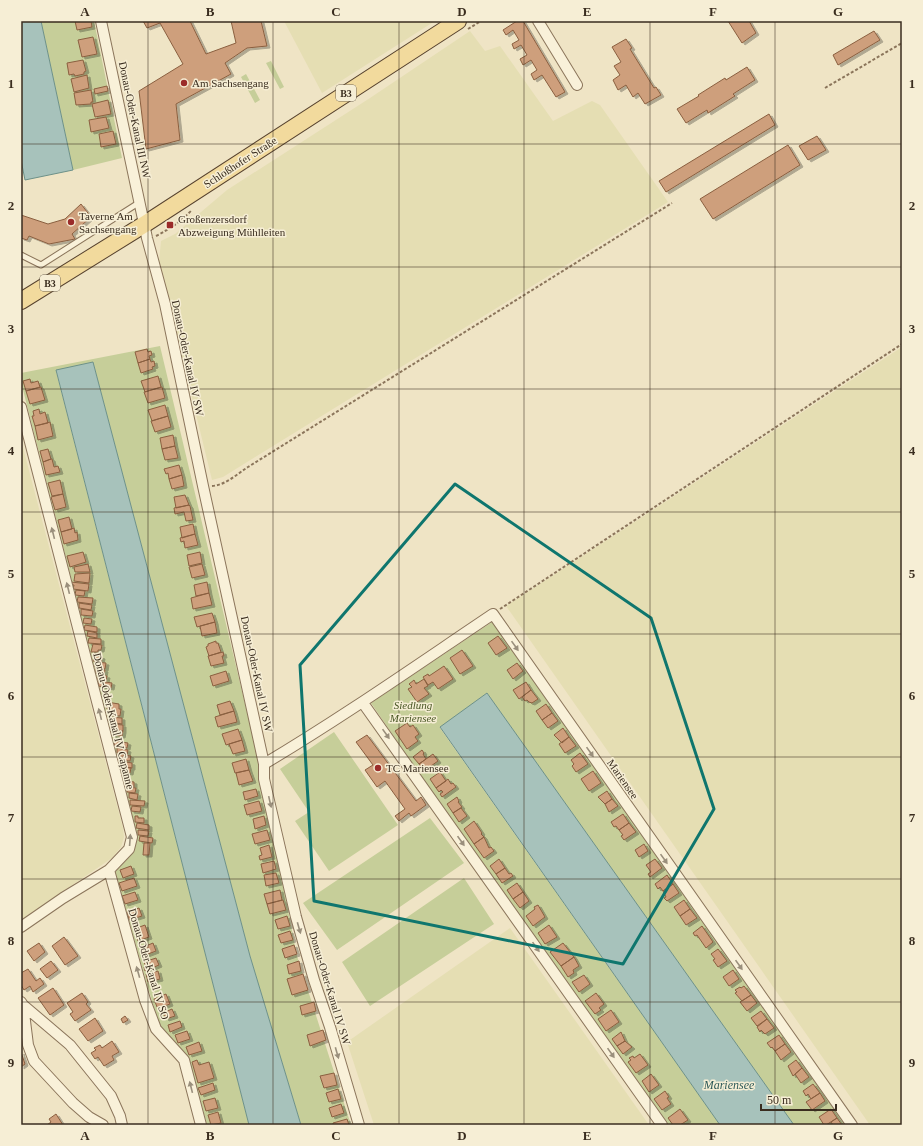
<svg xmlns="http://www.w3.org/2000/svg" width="923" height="1146" viewBox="0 0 923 1146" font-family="'Times New Roman',serif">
<defs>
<filter id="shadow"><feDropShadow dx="3" dy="2" stdDeviation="0" flood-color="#0004"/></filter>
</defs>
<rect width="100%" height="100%" fill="#efe4c5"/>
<path fill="#e5deb3" d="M284 21H435L322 93Z
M470 31 485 51 500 46 553 121 592 101 600 105 668 202 223 477 212 480 159 262 161 241 175 234 227 190 370 98Z
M902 347V1125H870L506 606Z
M21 440 123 828 124 837 121 847 112 858 21 920Z
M510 928 649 1125H374L347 1042Z"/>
<path fill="#c6ce99" d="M41 21H94L122 158 73 170Z
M271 61 284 87 280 89 266 63Z
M246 74 260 100 255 103 241 77Z
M160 346 260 767 297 956 351 1125H301L250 956 93 362 56 371 249 1125H207L189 1058 160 1026 151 998 115 872 134 852 137 836 21 382V373Z
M492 622 847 1125H794L487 693 440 728 720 1125H659L371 703Z
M334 732 398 825 329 871 295 821 309 812 280 769Z
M430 818 464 863 337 950 303 903Z
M464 878 494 924 370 1006 342 962Z"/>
<path fill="#a7c2bb" stroke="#6d9189" d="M21 21H41L73 170 25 180 21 160Z
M93 362 250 956 301 1125H249L56 370Z
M487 693 794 1125H720L440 727Z"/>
<path fill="#ce9f7b" stroke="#8a5f40" filter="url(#shadow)" d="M75 21H91L92 27 77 30Z
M143 21H190L206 54 236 43 231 21H261L267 46 247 48 225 63 231 74 176 104 180 140 146 149 139 91 183 64 160 23 147 28Z
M517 21H523L565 92 556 97 542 75 534 80 531 74 537 70 531 60 523 65 520 59 527 55 521 45 514 49 512 44 519 40 513 30 506 35 503 30Z
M728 21H749L756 33 742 43Z
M874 31 880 40 838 65 833 55Z
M93 37 97 54 82 57 78 40Z
M626 39 632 48 630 49 654 88 656 87 661 95 645 104 638 93 633 97 626 85 618 90 613 80 620 75 614 66 621 62 612 47Z
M83 60 86 71 84 72V74L75 76 74 74 69 75 67 63Z
M747 67 755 80 733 94 735 96 708 113 707 110 686 123 677 109 699 96 698 95 725 78 726 80Z
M87 75 89 88 74 92 71 79Z
M107 86 108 91 95 94 94 89Z
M91 90 93 102H91V104L76 105 74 93Z
M108 100 111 114 95 117 92 104Z
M769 114 775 125 666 192 659 181Z
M106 117 109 128 91 132 89 120Z
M113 131 116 144 101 147 99 134Z
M817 136 826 150 808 160 799 146Z
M788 145 800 165 713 219 700 199Z
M81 204 91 217 72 234 75 239 49 244 29 236 27 240 21 238V215L48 224 65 219Z
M147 349 148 352 151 351 152 355 149 356 150 359 138 363 135 352Z
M150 359 151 362 154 361 155 366 152 367 153 369 141 373 138 363Z
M158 376 161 387 145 392 141 381Z
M30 379 31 383 38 381 40 387 26 391 23 381Z
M41 387 45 400 30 404 26 391Z
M162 387 165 398 148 403 144 392Z
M165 405 168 416 152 421 148 410Z
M39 409 40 414 45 412 48 423 35 426 32 416H34L33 411Z
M168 416 171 427 155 432 151 421Z
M50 422 53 436 38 440 35 426Z
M173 435 175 446 162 449 160 438Z
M175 446 178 458 165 460 162 449Z
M48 449 51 459 43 462 40 451Z
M51 459H52L54 467 58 466 60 472 46 475 43 462Z
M179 465 182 475 169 479 168 473 166 474 164 469Z
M182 475 184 486 172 489 169 479Z
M60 480 63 494 52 496 48 483Z
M63 494 66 507 55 510 51 497Z
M185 495 189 505 176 508 174 497Z
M189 505 190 506 193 520 186 521 184 512 175 514 174 508Z
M69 517 72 529 61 532 58 520Z
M193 524 195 534 182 538 180 527Z
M74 528 75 533 77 532 78 540 64 544 61 532Z
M195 534 198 545 185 548 184 541 181 542 180 538Z
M83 552 86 562 70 567 67 556Z
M200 552 202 563 189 566 187 555Z
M88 564 90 572H75L74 567Z
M202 564 205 575 192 578 189 567Z
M90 573 89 583 74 581 75 574Z
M71 582 89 584 88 591 73 589 74 585H71Z
M207 582 209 593 196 596 194 585Z
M76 590 85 591 84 596 75 595Z
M209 593 212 605 193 609 191 598Z
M78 597 93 598 92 604 77 602Z
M79 603 92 605 91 610 79 608Z
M81 609 93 611 92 616 81 615Z
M212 613 215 622 197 627 194 617Z
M84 618 92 619 91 624 83 623Z
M215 622 217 633 202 636 200 626Z
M85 625 97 627V632L84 630Z
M88 631 97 633V638L87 636Z
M498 636 507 648 496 655 488 643Z
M89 638 101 639V644L88 643Z
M216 641V643H218L221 652 209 656 206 647 208 646V644Z
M93 644 102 645 101 650H98V652H91Z
M462 650 473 666 460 674 450 658Z
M223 652 224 656H222L224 663 211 666 208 656Z
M94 655 102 657 101 662 93 661Z
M95 662 106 663 105 669 95 667Z
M517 663 523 671 513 679 507 670Z
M444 666 453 679 438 689 433 682 428 685 423 677 428 674 429 676Z
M96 668 105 670 104 675 96 673Z
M226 671 229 681 213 686 210 676Z
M98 675 107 676 106 681 98 680Z
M424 679 428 686 424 688 429 694 417 702 408 689 412 687 409 684 414 680 416 684Z
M99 681 112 683 111 688 98 686Z
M526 682 531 690 519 699 513 690Z
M531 690 538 699 532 703 529 702 527 700 525 701 522 697Z
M230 701 234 711 220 715 217 705Z
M107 702 119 704V709H121L120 716 108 715V708H106Z
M546 704 552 713 542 720 536 711Z
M234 711 237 722 218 727 215 717Z
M552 713 558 721 548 728 542 720Z
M110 717 122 718V724L109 722Z
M407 723 410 727 413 725 419 734 415 737 418 741 407 749 395 731Z
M111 724 123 725V731L110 729Z
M563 728 569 737 562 743 554 735Z
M238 729 242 740 226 745 222 734Z
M112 730 123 731 122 736 112 735Z
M367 735 416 801 421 797 426 805 411 816 409 813 399 821 395 816 405 809 385 781 377 787 365 770 373 765 356 742Z
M569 737 576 746 565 753 559 744Z
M242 740 245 751 233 754 229 744Z
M115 741 128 743 127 748 114 746Z
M117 748 128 750 127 755 117 753Z
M422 750 424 753 423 754 426 759 419 764 413 757Z
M580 753 588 764 576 772 572 766 574 764 571 760Z
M118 754 131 756 130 761 118 760Z
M433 754 438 761 424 771 419 764Z
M246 759 249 770 235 773 232 763Z
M120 761 132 763V768L119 766Z
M122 767 131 768 130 773 121 772Z
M249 770 253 781 239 785 236 773Z
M593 771 601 783 589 791 581 779Z
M440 772 446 781 436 788 430 779Z
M448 779 451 784 453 783 456 787 442 797 440 794 443 792 441 790 439 792 436 788Z
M126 781 134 782V787L125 786Z
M127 787 136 788 135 793 127 792Z
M256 789 258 796 245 800 243 792Z
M607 791 612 799 605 804 598 797Z
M129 793 138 794 137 800 129 798Z
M457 797 459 801 458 802 462 807 453 813 447 804Z
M612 799 618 806 609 812 605 804Z
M130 800 145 801 144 806 130 805Z
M259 801 262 811 247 815 244 805Z
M132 806 141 807 140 812 131 811Z
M461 808 467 816 459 822 453 813Z
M623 814 629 823 619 830 616 826 614 827 611 822Z
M135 816H138V818H144V823L135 822Z
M264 816 266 825 255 829 253 819Z
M474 821 482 833 481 834 484 837 474 844 464 829Z
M137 823 149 825V830L136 828Z
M629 823 636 832 624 840 621 836 623 835 619 830Z
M138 830 149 831 148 836 138 835Z
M267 830 270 840 255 844 252 834Z
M140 836 153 838 152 843 139 841Z
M484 837 489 848 491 847 494 851 484 858 474 844Z
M144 843H150L149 855H143Z
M644 844 648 851 639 857 635 850Z
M269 845 272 857 260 860 259 856 262 855 260 848Z
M499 859 505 868 496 874 490 866Z
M655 859 662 868 650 877 648 874 651 872 646 865Z
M274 861 276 869 263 873 261 864Z
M131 866 134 874 123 878 120 870Z
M505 868 509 874 511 873 513 876 502 883 496 874Z
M276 873 279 883 266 886 264 875Z
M667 875 673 884 663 891 660 887 658 889 655 884Z
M134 878 137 886 122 891 119 883Z
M517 883 523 892 513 899 507 890Z
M673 884 679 893 667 901 664 898 666 897 663 891Z
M280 890 282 900 267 904 264 894Z
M135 892 138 900 125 904 122 896Z
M523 892 529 901 520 908 513 899Z
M283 900 286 910 270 914 267 904Z
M684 900 690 909 680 916 674 907Z
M538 905 545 917 533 926 526 916 535 909 534 907Z
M139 908 142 916 129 920 127 912Z
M690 909 697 918 686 925 680 916Z
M287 916 290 926 278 929 275 920Z
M145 925 149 937 138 941 134 929Z
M549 925 557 937 545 944 538 933Z
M702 926 713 942 706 948 697 935 695 936 693 933Z
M290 931 293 940 281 943 278 935Z
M64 937 78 956 65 965 52 946Z
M39 943 45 952 34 961 27 951Z
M153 943 156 951 143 956 141 948Z
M563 943 574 957 561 966 550 952Z
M294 945 297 954 285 958 282 949Z
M718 949 727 961 718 967 713 960 715 959 711 954Z
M574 957 579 966 573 970 574 973 568 977 561 966Z
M156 958 159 965 145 971 144 967H146L144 962Z
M51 961 58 970 47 978 40 969Z
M299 961 301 971 289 974 287 965Z
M28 969 36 981 40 978 44 984 33 992 30 986 24 990 21 985V973Z
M733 970 739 979 729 986 723 977Z
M158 971 160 979 148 982 146 974Z
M303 974 308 990 292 995 287 979Z
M584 975 590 984 579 992 572 982Z
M744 986 751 995 742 1001 735 993 737 992 735 990 740 987 741 988Z
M53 988 64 1005 50 1015 38 998Z
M82 993 88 1002 86 1004 91 1010 75 1021 70 1014 73 1012 67 1003Z
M596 993 604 1004 599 1008 601 1010 595 1014 585 1001Z
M166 994 170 1004 162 1007 161 1006 157 1007 154 999Z
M751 995 757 1003 747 1011 740 1002Z
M314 1002 316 1011 302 1015 300 1006Z
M172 1009 175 1016 166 1019 163 1013Z
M611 1010 619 1022 606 1031 598 1019Z
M761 1011 767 1019 757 1026 751 1018Z
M125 1016 128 1020 123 1023 121 1019Z
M95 1018 103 1031 88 1041 79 1029Z
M767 1019 774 1028 765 1034 761 1030 760 1032 757 1027Z
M180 1021 182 1027 170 1032 168 1025Z
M323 1030 326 1040 310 1046 307 1035Z
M187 1031 190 1039 178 1043 175 1035Z
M621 1032 625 1041 617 1046 612 1039Z
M779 1035 785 1044 775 1051 772 1047 771 1048 767 1043Z
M112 1041 119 1052 112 1056 114 1060 104 1066 98 1057 95 1059 91 1053 96 1050 94 1048 100 1045 102 1048Z
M625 1041 632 1047 623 1054 617 1046Z
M199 1042 202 1051 189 1055 186 1047Z
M785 1044 791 1052 781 1060 775 1051Z
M21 1052 25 1064 21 1067Z
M640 1054 648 1065 636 1073 628 1062 631 1060 629 1058 633 1056 634 1058Z
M197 1060 199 1065 209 1062 214 1078 198 1083 192 1062Z
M796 1060 802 1068 793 1076 788 1066Z
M802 1068 809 1077 801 1083 795 1074Z
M334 1073 337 1085 324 1088 320 1076Z
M651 1074 659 1085 649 1092 642 1081Z
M213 1083 215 1090 201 1095 198 1088Z
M813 1084 820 1093 811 1099 808 1094 806 1096 803 1091Z
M338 1089 341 1099 329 1102 326 1093Z
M665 1091 669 1097 667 1098 671 1104 662 1110 654 1099Z
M820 1093 825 1101 812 1110 806 1102Z
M215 1098 218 1108 206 1111 203 1101Z
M341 1104 344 1113 332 1117 329 1108Z
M680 1109 688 1120 680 1125H673L668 1118Z
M831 1109 837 1118 826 1125H824L819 1117Z
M218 1112 221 1123 211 1125 208 1115Z
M56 1114 63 1125H47L51 1122 49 1119Z
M837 1118 842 1125H833L831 1122Z
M347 1119 349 1125H333V1123Z"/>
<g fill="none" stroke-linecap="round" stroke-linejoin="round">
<defs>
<path id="lane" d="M21 255 41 265 140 202"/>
<path id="street" d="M101 21 147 238 165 304 203 486 264 764V779L296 917 314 980 330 1027 359 1125
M538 21 577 85
M21 407 132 837 129 849 109 870 63 898 21 927
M363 703 662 1125
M264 764C343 717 417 665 493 614L852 1125
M109 870 145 1000 156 1029 184 1060 201 1125
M21 1002 23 1005 28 1045 34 1061 73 1103 89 1117 103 1125
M23 1005 70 1045 111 1096 120 1116 122 1125"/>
<path id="primary" d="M21 301 145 224 458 21"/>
</defs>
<use href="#lane" stroke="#8b755b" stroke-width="7"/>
<use href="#street" stroke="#8b755b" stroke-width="12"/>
<use href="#primary" stroke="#58432f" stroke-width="18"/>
<path stroke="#8b755b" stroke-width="2" stroke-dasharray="3 2" stroke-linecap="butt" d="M468 29 481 21
M825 88 902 43
M156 236C170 229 181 221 192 210
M212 486C226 485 237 474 248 467L672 203
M500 609 902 344"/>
<use href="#lane" stroke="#f9f1d9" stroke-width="5"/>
<use href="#street" stroke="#f9f1d9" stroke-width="10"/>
<use href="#primary" stroke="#f2da9d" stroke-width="16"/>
</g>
<defs><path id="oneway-solid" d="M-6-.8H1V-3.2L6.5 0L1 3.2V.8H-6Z"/></defs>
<g fill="#9a8f7c">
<use href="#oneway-solid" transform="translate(53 533) rotate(-104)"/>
<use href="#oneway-solid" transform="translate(68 588) rotate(-104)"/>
<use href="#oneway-solid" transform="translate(515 646) rotate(55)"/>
<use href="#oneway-solid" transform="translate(100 714) rotate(-104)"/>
<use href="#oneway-solid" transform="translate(386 734) rotate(55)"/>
<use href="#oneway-solid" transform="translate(590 752) rotate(55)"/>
<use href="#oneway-solid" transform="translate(270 802) rotate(77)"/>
<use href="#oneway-solid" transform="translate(130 840) rotate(-86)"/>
<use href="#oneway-solid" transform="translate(461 841) rotate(55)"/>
<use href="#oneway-solid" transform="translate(664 859) rotate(55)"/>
<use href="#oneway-solid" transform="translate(299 928) rotate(74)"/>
<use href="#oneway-solid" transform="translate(536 947) rotate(55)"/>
<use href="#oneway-solid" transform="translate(739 965) rotate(55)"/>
<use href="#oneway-solid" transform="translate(138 972) rotate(-106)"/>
<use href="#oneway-solid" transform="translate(337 1053) rotate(74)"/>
<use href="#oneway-solid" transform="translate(611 1053) rotate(55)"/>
<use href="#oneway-solid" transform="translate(191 1087) rotate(-104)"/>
</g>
<path fill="none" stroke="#0f766e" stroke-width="3" stroke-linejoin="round" d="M455 484 651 618 714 809 623 964 314 901 300 665Z"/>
<path fill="none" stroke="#3a2d1f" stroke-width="1" stroke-opacity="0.55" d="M148 21V1125M273 21V1125M399 21V1125M524 21V1125M650 21V1125M775 21V1125M21 144H902M21 267H902M21 389H902M21 512H902M21 634H902M21 757H902M21 879H902M21 1002H902"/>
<g fill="#9b2c2a" stroke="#f6eed5" stroke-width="1.5">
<circle cx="184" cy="83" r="4"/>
<circle cx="71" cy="222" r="4"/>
<rect x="166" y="221" width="8" height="8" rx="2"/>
<circle cx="378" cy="768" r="4"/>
</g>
<g text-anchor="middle" stroke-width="3" stroke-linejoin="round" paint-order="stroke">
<g fill="#f6eed5" stroke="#726756" stroke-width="1">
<rect x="336" y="85" width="20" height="16" rx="3"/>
<rect x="40" y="275" width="20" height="16" rx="3"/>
</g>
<g font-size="10" font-weight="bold" fill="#3a2d1f">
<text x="346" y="97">B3</text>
<text x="50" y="287">B3</text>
</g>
<g font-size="11" fill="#3a2d1f" stroke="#f6eed5" text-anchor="start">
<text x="192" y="87">Am Sachsengang</text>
<text x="79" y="220">Taverne Am<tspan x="79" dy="13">Sachsengang</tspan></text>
<text x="178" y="223">Großenzersdorf<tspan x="178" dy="13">Abzweigung Mühlleiten</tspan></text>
<text x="386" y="772">TC Mariensee</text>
</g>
<g font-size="11" fill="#3a2d1f" stroke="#f6eed5">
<text transform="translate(135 120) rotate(78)" y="4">Donau-Oder-Kanal III NW</text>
<text transform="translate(240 162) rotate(-33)" y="4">Schloßhofer Straße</text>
<text transform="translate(188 358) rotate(78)" y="4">Donau-Oder-Kanal IV SW</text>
<text transform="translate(257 674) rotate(78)" y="4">Donau-Oder-Kanal IV SW</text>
<text transform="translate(114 721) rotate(76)" y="4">Donau-Oder-Kanal IV Capanne</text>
<text transform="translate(623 779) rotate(55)" y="4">Mariensee</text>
<text transform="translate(149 964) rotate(73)" y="4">Donau-Oder-Kanal IV SO</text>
<text transform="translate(330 988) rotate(73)" y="4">Donau-Oder-Kanal IV SW</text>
</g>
<g font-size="11" font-style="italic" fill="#495725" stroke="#f6eed5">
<text x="413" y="709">Siedlung<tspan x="413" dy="13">Mariensee</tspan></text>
</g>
<g font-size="12" font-style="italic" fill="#2e5a59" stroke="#f6eed5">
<text x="729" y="1089">Mariensee</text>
</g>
</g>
<rect width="923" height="1146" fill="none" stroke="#f6eed5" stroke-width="44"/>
<path d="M761 1104v6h75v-6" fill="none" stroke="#3a2d1f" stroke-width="2"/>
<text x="767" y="1104" font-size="12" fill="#3a2d1f" stroke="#f6eed5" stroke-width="3" paint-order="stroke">50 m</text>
<rect x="22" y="22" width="879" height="1102" fill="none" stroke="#3a2d1f" stroke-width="1.5"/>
<g font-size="13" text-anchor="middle" font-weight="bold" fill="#3a2d1f">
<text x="85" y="16">A</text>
<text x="210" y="16">B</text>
<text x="336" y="16">C</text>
<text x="462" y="16">D</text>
<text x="587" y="16">E</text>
<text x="713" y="16">F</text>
<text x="838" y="16">G</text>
<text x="11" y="88">1</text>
<text x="912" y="88">1</text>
<text x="11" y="210">2</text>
<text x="912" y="210">2</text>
<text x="11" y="333">3</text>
<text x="912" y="333">3</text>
<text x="11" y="455">4</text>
<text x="912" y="455">4</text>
<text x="11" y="578">5</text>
<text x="912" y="578">5</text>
<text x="11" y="700">6</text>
<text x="912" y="700">6</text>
<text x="11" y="822">7</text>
<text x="912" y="822">7</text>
<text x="11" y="945">8</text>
<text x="912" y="945">8</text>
<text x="11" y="1067">9</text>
<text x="912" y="1067">9</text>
<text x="85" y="1140">A</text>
<text x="210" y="1140">B</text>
<text x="336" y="1140">C</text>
<text x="462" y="1140">D</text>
<text x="587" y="1140">E</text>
<text x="713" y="1140">F</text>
<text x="838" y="1140">G</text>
</g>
</svg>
